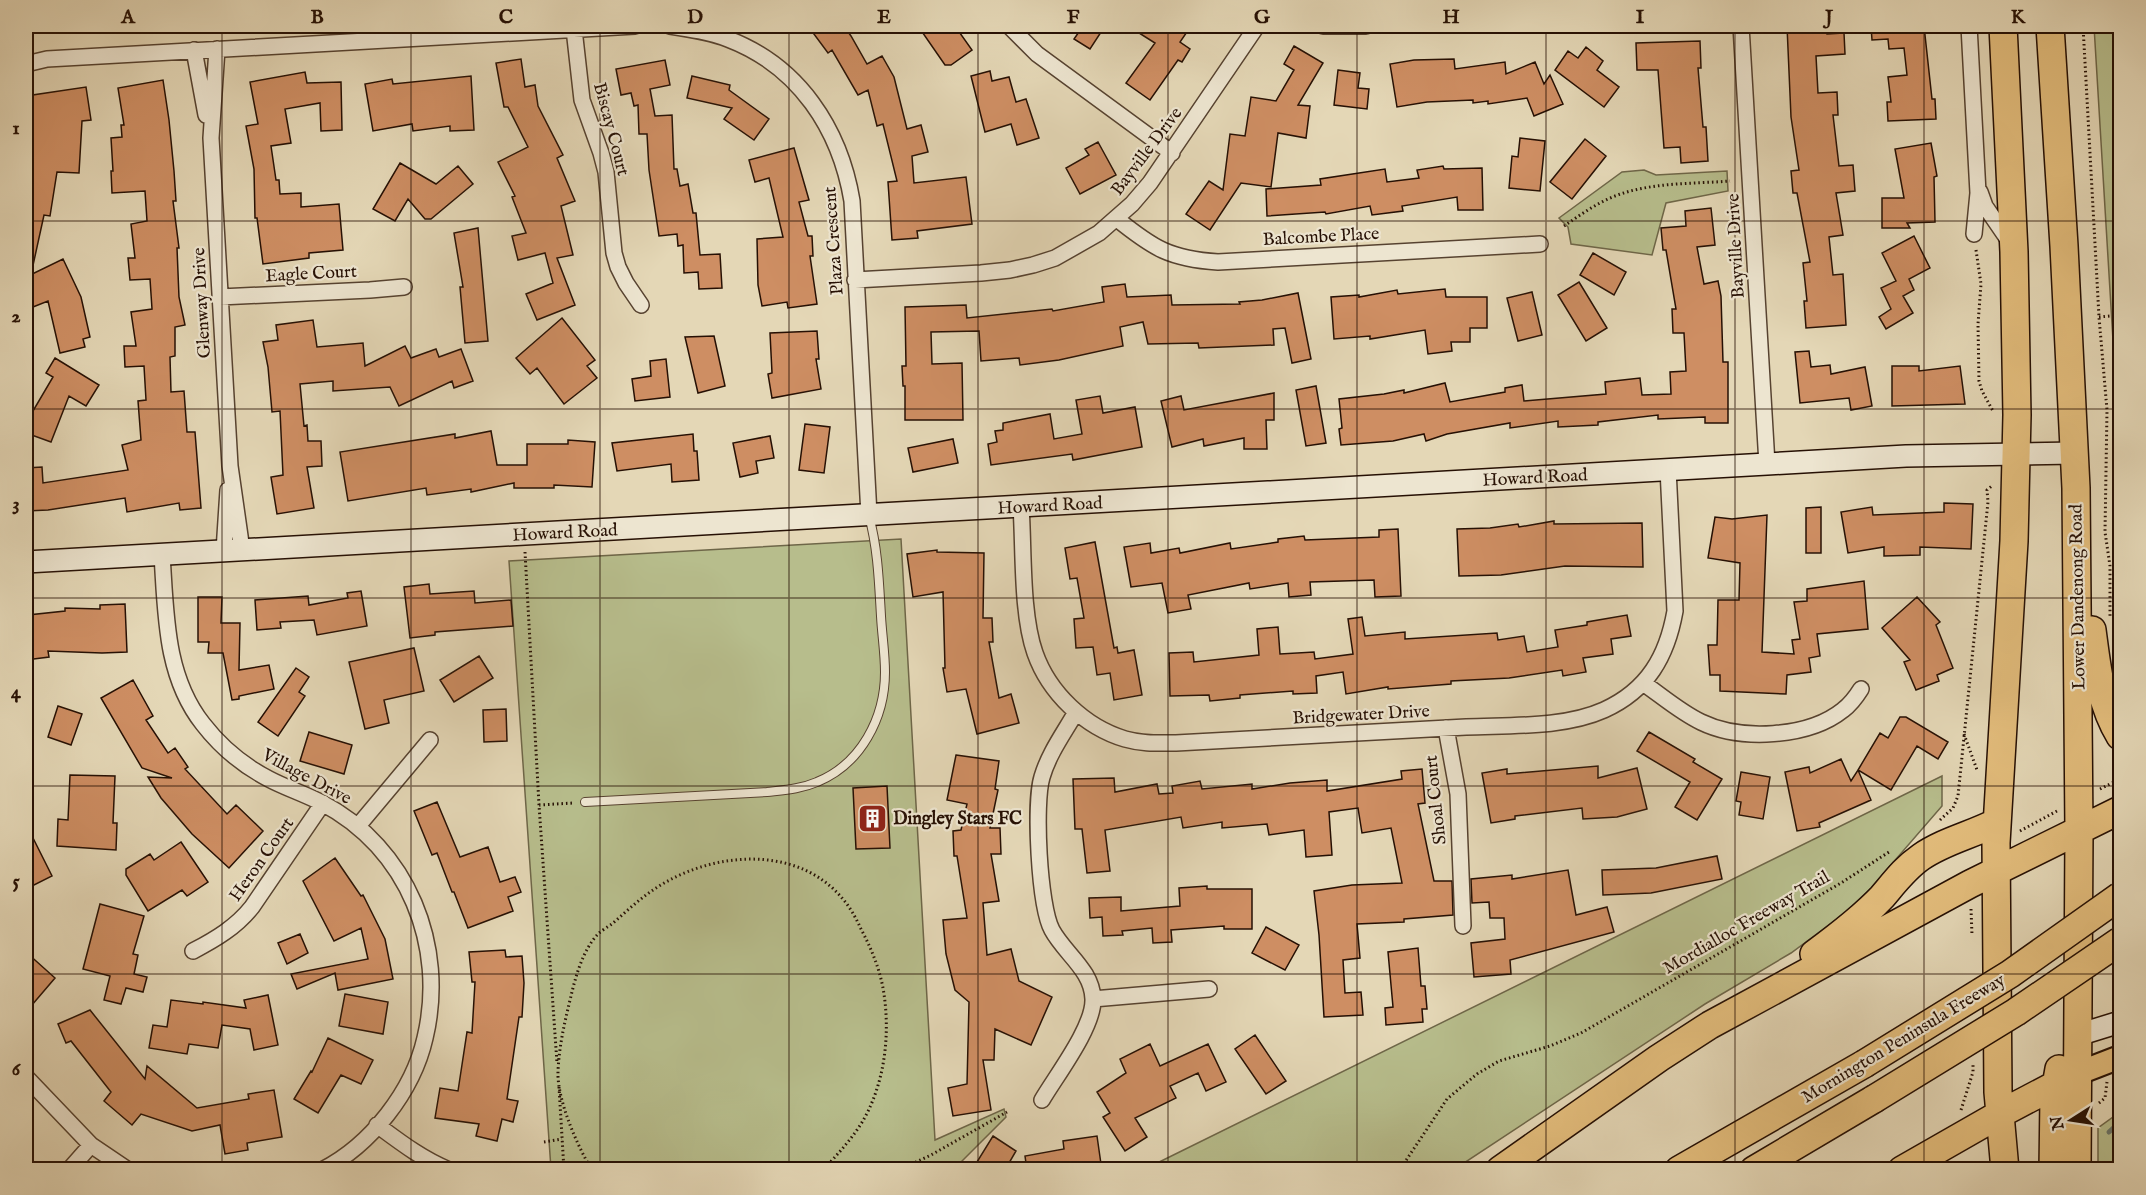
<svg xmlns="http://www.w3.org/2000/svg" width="2146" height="1195" viewBox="0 0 2146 1195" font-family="'IM FELL English',serif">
<rect width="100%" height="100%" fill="#e4d7b6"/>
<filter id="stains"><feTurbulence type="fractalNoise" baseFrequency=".00333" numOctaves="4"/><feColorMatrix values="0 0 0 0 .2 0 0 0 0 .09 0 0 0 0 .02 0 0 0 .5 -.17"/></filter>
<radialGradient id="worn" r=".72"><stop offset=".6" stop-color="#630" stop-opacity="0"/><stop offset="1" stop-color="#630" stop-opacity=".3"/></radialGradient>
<path fill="#b7bd8c" stroke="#6e6648" stroke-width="1.5" d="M2094 26H2120V389L2116 390Z
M1644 170 1656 175 1727 171 1728 191 1666 203 1652 255 1571 244 1568 227 1559 218 1622 172Z
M901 539 935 1140 1004 1109 1006 1117 954 1169H551L509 561Z
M1942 776V806L1871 888 1845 913 1791 953 1705 1004 1455 1169 1143 1170Z
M2120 1112V1169H2098V1128Z"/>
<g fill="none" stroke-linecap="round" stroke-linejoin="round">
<path stroke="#69756b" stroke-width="5" d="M2109 1132 2120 1122"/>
</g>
<path fill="#ce8e63" stroke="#261004" stroke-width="1.5" d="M808 26H844L851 36 867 64 882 56 894 77 907 129 921 125 928 152 912 156 914 183 966 177 972 224 917 231 918 238 892 240 888 182 897 181 883 124 877 126 868 90 858 95 832 50 828 53Z
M918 26H955L972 50 951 65H945Z
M1083 26H1105L1090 49 1074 39Z
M1128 26H1191L1180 42 1190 49 1182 62 1178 60 1150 100 1126 83 1155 43Z
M1787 26H1826L1827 34 1844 33 1845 54 1816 56 1818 93 1837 92 1838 115H1833L1839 166 1853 165 1855 191 1836 193 1843 235 1829 237 1833 275 1843 274 1846 325 1806 328 1804 301H1807L1803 263 1810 262 1797 193H1793L1791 171 1799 170 1791 117Z
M1871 26H1924L1932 99H1935L1936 119 1888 121 1887 102H1891L1888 77 1907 75 1904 48 1889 49 1888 39 1872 40Z
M1700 41 1701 68H1698L1703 127H1706L1708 161 1681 163 1680 147 1664 148 1658 70H1637L1636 43Z
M1294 46 1323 63 1298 105 1310 106 1306 138 1278 133 1271 187 1241 183 1210 230 1186 214 1209 181 1223 190 1230 134 1245 136 1251 97 1276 101 1294 70 1284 64Z
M1586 47 1603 61 1597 70 1619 87 1604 107 1555 70 1568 51 1578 58Z
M521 59 525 87 535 85 538 106 563 155 557 158 575 201 561 206 573 255 557 258 575 305 537 320 526 294 553 283 545 253 518 260 512 236 526 233 512 197 515 196 498 162 528 147 508 107H504L496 63Z
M1454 59 1455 69 1505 62 1506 74 1535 62 1544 84 1550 75 1563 104 1534 116 1527 98 1488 104V101L1473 103V100L1427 102 1397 107 1390 64 1414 60Z
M665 60 670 85 650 89 655 116 672 115 674 169H677L680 186 688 184 693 213H696L700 255 720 254 722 288 699 289 698 272 684 273 683 245 678 246 677 234 659 236 649 170 647 134H639L638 105 634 106 631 93 621 95 616 69Z
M1338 70 1360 73 1358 88 1369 89 1367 109 1334 105Z
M990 71 992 81 1009 77 1016 102 1026 99 1039 138 1017 145 1011 124 985 132 971 76Z
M305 72 307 83 341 82 342 130 321 131 320 103 285 109 291 143 271 146 276 180H279L280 194 301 193V207L339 204 343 250 309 253V258L263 264 257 218H255L254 169 246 126 258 124 250 82Z
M471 76 474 130 450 131V126L413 131 412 124 373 131 365 84 392 79 393 84Z
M692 76 730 85 729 90 769 119 754 140 724 119 732 108 687 98Z
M163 80 169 120 174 171 176 201H173L179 248H177L179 297 185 325 175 327V356L170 357 171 392 184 391 187 432H195L201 508 180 510 179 503 127 512 125 498 48 510 26 511V468L42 467 43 483 128 470 122 445 141 440 138 401 146 400 144 366 125 367 124 346H136L131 312 152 309 150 279 130 280 128 258H135L131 224 147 221 145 191 112 193 111 171H113L111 138 122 137 121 125H124L118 88Z
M86 87 91 120 82 121 79 173 57 172 50 216 44 215 32 270 26 269V174L27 175 29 128H26V96Z
M1520 138 1545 141 1540 191 1509 188 1512 156 1518 157Z
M1585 139 1606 156 1572 199 1550 182Z
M1098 142 1116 175 1080 194 1066 168 1089 155 1085 149Z
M1931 143 1937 176 1934 177 1935 222 1907 223 1910 228H1882V198H1904L1895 149Z
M794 148 809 200 799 202 808 236H812L813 256H810L817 304 788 308 787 302 762 306 758 285 757 239 783 237 769 178 755 182 749 160Z
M400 163 436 184 458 166 473 184 431 219H425L408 199 395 221 373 209Z
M1443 166 1444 169 1482 168 1483 210H1458L1457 197 1402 206 1403 211 1372 215 1370 206 1326 214 1325 212 1267 216 1266 189 1321 185 1320 179 1385 169 1387 182 1419 178 1417 170Z
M1711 208 1715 245 1697 247 1704 284 1718 281 1721 296 1723 362H1728V423H1705V417L1658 419V415L1598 422V425L1558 427V421L1510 428V423L1447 434 1426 441 1424 434 1393 441 1341 445 1339 429 1342 428 1339 399 1384 394 1404 390V393L1445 383 1450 402 1505 392V388L1522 385 1524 401 1606 394 1605 382 1640 378 1642 395 1671 394 1670 372 1686 371 1684 333H1673L1672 309H1676L1666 250H1663L1661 228 1686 226 1685 211Z
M478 228 488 341 465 343 460 287H463L454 233Z
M1914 236 1930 268 1909 279 1914 290 1903 296 1913 313 1886 329 1879 317 1891 309 1881 288 1896 281 1882 253Z
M1593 253 1626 272 1614 295 1580 275Z
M63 259 81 297 90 337 83 339 85 347 60 353 48 301 33 307 26 290V277Z
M1579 282 1607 328 1586 341 1558 295Z
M1125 284 1127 297 1171 295 1172 305 1240 304 1239 302 1262 300 1298 293 1311 359 1292 363 1285 328 1273 329 1274 345 1199 348 1198 343 1148 344 1143 322 1120 327 1123 346 1059 360 1020 365 1019 358 981 361 979 331 931 332 932 364 962 363 963 420H905V386H903L902 366H906L905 307 966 305 967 318 1052 309 1053 311 1104 302 1102 287Z
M1445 289 1446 297H1487V328H1470V342H1451L1452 351 1428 354 1425 330 1370 339V336L1334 339 1331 297 1359 295V297L1397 290 1398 294Z
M1532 292 1542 335 1518 341 1507 298Z
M562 318 595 360 587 366 597 378 564 404 537 368 530 374 516 358Z
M313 320 317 347 363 343 365 366 405 346 411 358 436 349 439 357 461 349 473 381 454 388 452 381 399 406 390 387 333 391V381L300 384 304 426 307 425 308 441H321L322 466 307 467 314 508 277 514 271 477 283 475 280 411 272 412 268 367 263 342 278 340 276 325Z
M817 331 819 359H816L821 389 772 398 768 374 772 373 770 333Z
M714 336 725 386 698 393 685 337Z
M1809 351 1811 367 1830 365 1831 374 1865 367 1872 406 1851 410 1849 398 1800 403 1795 352Z
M55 358 99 385 86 406 69 396 51 442 26 433V408L33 411 53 377 46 373Z
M666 359 670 397 635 401 632 379 651 376 650 361Z
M1892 366H1919V371L1960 366 1965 404 1892 406Z
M1316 386 1326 443 1306 446 1296 390Z
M1274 393V420H1266L1267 449H1244V438L1204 446 1203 439 1172 447 1161 401 1181 396 1184 410Z
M1100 396 1103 413 1135 407 1142 447 1073 460 1072 454 991 465 988 444 997 442 995 431 1003 430V423L1050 414 1054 439 1082 434 1076 400Z
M805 424 830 427 824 473 799 470Z
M491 431 497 465H527V444H568V440L595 442 592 487 554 485V488H514V483L471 492V489L427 495 426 488 348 501 340 452 455 434V438Z
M693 434 694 451H697L699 480 672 482 671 464 617 471 612 443Z
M770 436 774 458 756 461 758 473 740 477 733 443Z
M953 439 958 463 913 472 908 448Z
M1944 503 1973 504 1971 549 1920 547V555L1884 556V547L1848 553 1841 512 1872 507 1873 515 1944 512Z
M1821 507V553H1806V508Z
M1767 515 1762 652 1794 654 1792 640 1800 639 1794 602 1807 601V589L1864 581 1868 629 1817 634 1820 656 1809 658 1811 672 1787 675 1786 694 1720 691V675H1710L1708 645H1717L1718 600H1739L1740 563 1708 558 1715 517 1732 519Z
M1554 521V524L1642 523 1643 567 1565 566 1501 575 1459 576 1457 529 1490 528 1518 524 1519 527Z
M1398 529 1401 596 1375 597 1374 580 1310 582 1311 595 1289 597 1288 583 1250 589 1249 583 1188 595 1191 609 1168 613 1162 583 1131 587 1124 547 1150 543 1151 553 1179 548 1180 553 1230 543 1231 549 1278 542V539L1304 536 1305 540 1379 537V530Z
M1095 542 1114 648 1117 647 1118 653 1134 650 1142 695 1114 700 1110 673 1097 675 1093 647 1076 648 1074 619 1084 618 1077 578 1070 579 1065 548Z
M937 550V552L984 553 983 618H992L993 642H989L999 698 1011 694 1019 723 977 734 966 689 947 692 943 668H945L943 592 913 597 907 554Z
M429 584 430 594 474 591 475 603 511 600 513 626 435 632V635L410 638 404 587Z
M361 591 367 626 317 635 314 620 280 622 281 628 257 630 255 600 308 596 309 605 348 598 347 593Z
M198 597H222L221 623H240L239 670 269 665 274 689 239 696V699L232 700 223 653H208L209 642H198Z
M1917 597 1940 622 1936 625 1953 668 1937 675 1939 681 1916 690 1904 662 1910 660 1882 628Z
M125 604 127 652 102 653 48 651 49 657 26 660V629H29L28 615 65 611V608L100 609V605Z
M1627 615 1631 636 1611 639 1613 654 1583 658 1586 672 1563 676 1562 670 1509 678 1451 681V684L1388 689V687L1346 694 1343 672 1316 676 1317 693 1293 694V691L1240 695V698L1210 701 1209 695 1170 696 1169 653 1193 652 1194 662 1259 655 1257 629 1278 627 1280 654 1314 652 1315 659 1353 654 1348 619 1362 617 1365 636 1405 632V639L1497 633 1498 640 1524 636 1527 652 1558 647 1555 630 1587 625V622Z
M414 648 424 691 384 700 389 723 365 729 349 662Z
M479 656 493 678 454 702 440 680Z
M296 668 309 677 299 692 305 696 278 736 258 722Z
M133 680 153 716 146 720 168 753 175 748 188 767 185 769 227 814 236 805 263 831 229 868 192 834 161 798 148 777 172 778 142 768 101 698Z
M58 706 82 714 71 745 48 737Z
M506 709 507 741 484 742 483 710Z
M1900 717H1906L1948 742 1938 759 1917 746 1891 790 1858 770 1880 733 1888 738Z
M309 732 352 745 344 774 300 761Z
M1649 732 1695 759 1693 762 1722 779 1697 820 1675 807 1690 782 1637 751Z
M956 755 999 761 995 789 998 790 990 828H1000L1001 854H991L999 901 983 903 987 955 1011 949 1019 981 1052 997 1031 1045 995 1029 994 1060H983L991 1110 953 1116 948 1088 967 1084 969 1002 955 990 946 954 943 920 967 918 957 856H954L953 831 961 830 967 804 947 800Z
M1841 759 1851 781 1858 770 1871 800 1819 823 1820 827 1797 831 1785 772 1809 767 1810 773Z
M1598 766V778L1637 768 1647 809 1617 817 1583 819 1582 808 1515 816V819L1491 823 1482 773 1507 769V774Z
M1422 769 1425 803 1418 804 1434 881H1452L1453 915 1404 919V922L1357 924 1360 958 1343 960 1345 993 1361 992 1363 1015 1324 1017 1319 935 1314 891 1352 885 1402 883 1391 828 1362 833 1358 808 1329 812 1332 855 1306 857 1304 830 1269 835 1267 824 1222 828V822L1183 828 1181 817 1105 830 1110 871 1087 873 1082 829H1075L1073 779 1114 778 1115 792 1157 784 1159 794 1173 793 1172 786 1200 781 1202 789 1252 784V789L1290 783 1327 780V791L1402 779 1401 771Z
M1741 772 1770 777 1763 819 1739 815 1741 802 1736 801Z
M70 775 115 776 113 823H117L116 850 57 846 58 819 68 820Z
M887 786 890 848 856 849 853 788Z
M437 802 460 857 488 847 500 882 515 877 521 892 508 897 513 911 468 928 454 892H452L437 853 432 855 414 811Z
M26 824 52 876 26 889Z
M181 842 208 882 187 896 182 890 148 911 126 875V869L150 854 154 860Z
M1717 856 1722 879 1651 893 1603 895 1602 870 1656 868Z
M335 858 361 896 363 895 385 939 393 979 338 990 335 973 297 989 291 974 368 959 361 928 334 941 303 881Z
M1568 870 1576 915 1607 907 1614 932 1510 960 1511 974 1474 977 1471 943 1505 939 1504 918H1490L1489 902 1472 903 1471 879 1512 875V879Z
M1207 886V889H1252V929H1224V926L1171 930 1172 942 1153 943 1152 928 1122 931 1123 935 1103 936 1102 917 1090 918 1089 898 1121 897V911L1180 906 1179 888Z
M100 904 144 916 133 954 138 955 134 974 147 977 143 992 126 988 121 1004 104 1000 110 976 83 969Z
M1266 927 1299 945 1285 970 1252 953Z
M300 934 308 953 287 964 278 943Z
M1418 948 1421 986H1425L1427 1009H1422L1423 1022 1386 1025 1385 1008 1393 1007 1388 952Z
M505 950 506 957 522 956 524 983 522 1017H519L507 1099 518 1101 513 1122 502 1119 497 1141 476 1136 479 1124 435 1118 440 1088 458 1091 467 1032 472 1033 475 982H472L469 952Z
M26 952 55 978 26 1012Z
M345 994 388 1002 383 1034 339 1026Z
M268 995 278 1045 254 1050 250 1029 222 1025 218 1048 189 1044 187 1054 149 1048 153 1025 167 1027 171 1000 203 1004V1002L246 1008 244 1000Z
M90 1010 145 1079 147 1066 197 1108 249 1099 248 1094 274 1090 282 1137 247 1143 248 1150 225 1154 220 1125 192 1131 141 1114 132 1125 104 1101 111 1092 71 1041 66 1043 58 1024Z
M1255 1035 1286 1081 1266 1094 1235 1049Z
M328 1038 373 1060 361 1084 341 1075 318 1113 294 1099 311 1071 312 1072Z
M1150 1044 1160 1066 1208 1044 1226 1082 1206 1091 1198 1073 1170 1086 1176 1098 1135 1118 1147 1137 1125 1151 1103 1117 1110 1113 1097 1092 1126 1073 1120 1059Z
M993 1136 1016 1151 1005 1170H972Z
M1097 1136 1101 1164 1088 1166V1170H1027L1025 1156 1064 1149 1063 1141Z"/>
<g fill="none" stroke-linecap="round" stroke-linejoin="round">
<defs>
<path id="lane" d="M585 802 767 792C784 790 801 789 817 782 861 764 885 718 885 672 885 653 882 635 881 616 879 583 878 549 869 516"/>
<path id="street" d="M670 26C690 29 710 32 728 39 799 66 840 129 852 201L869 515
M1009 26 1037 54 1172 153
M1323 26H1366
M1741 26 1767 464
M1969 26 1978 193 1974 234
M574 29 582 100 601 153 606 172 614 253 618 267 626 283 641 305
M217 49 211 138 230 466 242 550
M194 50 206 115
M26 64 47 59 635 26
M1980 192 1985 206 2009 241
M1117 219C1153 248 1170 259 1218 262L1540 244
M855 280 981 273 1010 270 1033 265 1055 258 1099 233 1132 204 1150 183 1257 26
M220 297 370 290 404 287
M1021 506C1024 550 1021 613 1035 653 1049 693 1085 727 1125 739 1142 744 1159 743 1176 743 1272 738 1369 733 1466 727 1510 725 1564 728 1604 710 1648 690 1667 656 1675 611L1668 469
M224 551 228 490
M162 555C166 614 165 676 203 724 220 746 244 766 269 779 286 788 305 794 322 803 408 848 447 946 425 1038 413 1091 371 1145 322 1170
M1643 683C1662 696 1680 712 1701 722 1740 741 1808 738 1843 710 1851 704 1856 697 1861 689
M1446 728 1458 794 1463 926
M358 826 430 740
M193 951C216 939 236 927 252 907L323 803
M1093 999 1209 989
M26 1077 91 1145 128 1170
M1042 1100C1056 1076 1094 1027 1093 999 1092 970 1065 954 1052 930 1039 906 1034 803 1042 777 1049 753 1064 733 1076 712
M377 1125C400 1142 422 1159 449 1170
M69 1170 91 1145"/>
<path id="secondary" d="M26 562 1767 464 1906 456 2075 453
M2078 1035 2120 1022"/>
<path id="primary" d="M2076 1074 2120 1057"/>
<path id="highway" d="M2003 26 2014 252 2017 415 2014 541 1996 843 1998 1092 2005 1170
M2050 26 2064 246 2076 488 2079 832 2077 1170
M2092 630C2097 667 2100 703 2120 736
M1814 954C1837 937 1861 919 1882 897 1894 883 1905 868 1921 857 1944 841 1972 835 1997 822
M1500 1170 1659 1058 1710 1025 1970 884 2120 810
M1679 1170 1864 1064
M1754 1170 1874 1099
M1902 1170 2000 1114 2076 1074
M2053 1170 2054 1097 2059 1069"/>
</defs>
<use href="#lane" stroke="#564230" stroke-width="10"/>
<use href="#street" stroke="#564230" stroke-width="18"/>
<use href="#secondary" stroke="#261004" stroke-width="24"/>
<use href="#primary" stroke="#261004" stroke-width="26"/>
<use href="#highway" stroke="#261004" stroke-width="30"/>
<path stroke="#261004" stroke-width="3" stroke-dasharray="1.5 3" stroke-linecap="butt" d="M2083 26 2099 317 2107 410 2105 532 2110 566V617
M1564 226C1580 215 1597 203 1615 196 1651 182 1693 184 1730 181
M1976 250 1981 284 1978 324 1979 381 1982 391 1993 411
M2099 317 2120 315
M525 552 539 805 557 1063
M1964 734 1977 770
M2100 789 2120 779
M539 805 573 803
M1940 820 1953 808 1958 796 1988 502 1987 490 1993 485
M2020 831 2057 811
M1971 909 1972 935
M2118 1005 2120 989
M559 1087 564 1170
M2099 1103 2105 1098 2107 1082
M1961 1110 1973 1072V1064
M544 1142 562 1139
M592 1170C577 1146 557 1099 558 1072 559 1045 565 1021 571 996 576 975 583 950 598 934 602 930 608 927 613 923 630 908 646 893 666 882 721 851 799 847 842 898 850 907 856 918 861 929 871 948 879 967 883 988 891 1033 885 1085 861 1124 850 1141 837 1155 823 1170
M899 1170 931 1155 1007 1112
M1397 1170 1405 1162 1447 1099 1477 1074 1499 1061 1550 1046 1581 1033 1841 883 1889 852"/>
<use href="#lane" stroke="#ede5d0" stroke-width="8"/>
<use href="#street" stroke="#ede5d0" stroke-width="15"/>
<use href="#secondary" stroke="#ede5d0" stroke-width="21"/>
<use href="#primary" stroke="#e2bc7b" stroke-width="22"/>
<use href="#highway" stroke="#e2bc7b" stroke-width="27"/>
<defs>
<path id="highway-bridge" d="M1864 1064 2010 974 2120 896
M1874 1099 2016 1012 2120 941"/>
</defs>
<use href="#highway-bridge" stroke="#261004" stroke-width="30" stroke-linecap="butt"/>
<use href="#highway-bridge" stroke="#e2bc7b" stroke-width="27"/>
</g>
<path fill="none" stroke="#261004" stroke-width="1.5" stroke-opacity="0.55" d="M222 26V1170M411 26V1170M600 26V1170M789 26V1170M978 26V1170M1168 26V1170M1357 26V1170M1546 26V1170M1735 26V1170M1924 26V1170M26 221H2120M26 409H2120M26 598H2120M26 786H2120M26 974H2120"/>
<defs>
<symbol id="building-square" viewBox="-11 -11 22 22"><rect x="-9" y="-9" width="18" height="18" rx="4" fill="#8f2418" stroke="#ede5d0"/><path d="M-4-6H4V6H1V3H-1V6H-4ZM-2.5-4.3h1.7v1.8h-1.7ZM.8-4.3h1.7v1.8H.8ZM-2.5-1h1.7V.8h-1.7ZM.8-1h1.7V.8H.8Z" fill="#fff"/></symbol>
</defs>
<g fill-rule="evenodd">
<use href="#building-square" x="856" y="802" width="33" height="33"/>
</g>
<g text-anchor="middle" stroke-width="4.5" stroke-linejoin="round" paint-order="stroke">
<g font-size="18" fill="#261004" stroke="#ede5d0">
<text transform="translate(612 129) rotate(75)" y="6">Biscay Court</text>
<text transform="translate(1146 151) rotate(-53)" y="6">Bayville Drive</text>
<text transform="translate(1321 236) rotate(-3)" y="6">Balcombe Place</text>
<text transform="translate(833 241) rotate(-94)" y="6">Plaza Crescent</text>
<text transform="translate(1735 246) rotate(-93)" y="6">Bayville Drive</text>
<text transform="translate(311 273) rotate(-3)" y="6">Eagle Court</text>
<text transform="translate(201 303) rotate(-93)" y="6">Glenway Drive</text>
<text transform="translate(1535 477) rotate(-3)" y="6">Howard Road</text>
<text transform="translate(1050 505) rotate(-3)" y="6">Howard Road</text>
<text transform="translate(565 532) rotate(-3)" y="6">Howard Road</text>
<text transform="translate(2077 597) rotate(-91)" y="6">Lower Dandenong Road</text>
<text transform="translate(1361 714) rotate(-3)" y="6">Bridgewater Drive</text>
<text transform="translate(307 776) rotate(28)" y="6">Village Drive</text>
<text transform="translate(1435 800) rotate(-96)" y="6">Shoal Court</text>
<text transform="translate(261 859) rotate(-55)" y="6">Heron Court</text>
<text transform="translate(1746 922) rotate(-30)" y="6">Mordialloc Freeway Trail</text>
<text transform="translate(1903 1038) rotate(-31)" y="6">Mornington Peninsula Freeway</text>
</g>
<g font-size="18" font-weight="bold" fill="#261004" stroke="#ede5d0" text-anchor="start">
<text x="893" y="824">Dingley Stars FC</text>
</g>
</g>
<rect width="2146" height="1195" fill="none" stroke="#e4d7b6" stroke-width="66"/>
<g transform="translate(2071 1120) rotate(258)" stroke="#ede5d0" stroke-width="4.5" paint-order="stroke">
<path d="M0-4.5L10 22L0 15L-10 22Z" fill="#261004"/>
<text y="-9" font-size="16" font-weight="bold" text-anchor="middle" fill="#261004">N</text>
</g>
<rect x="33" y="33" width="2080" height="1129" fill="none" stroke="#261004" stroke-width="2"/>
<g font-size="20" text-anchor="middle" font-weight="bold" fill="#261004">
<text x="128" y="23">A</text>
<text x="317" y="23">B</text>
<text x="506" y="23">C</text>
<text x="695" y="23">D</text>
<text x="884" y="23">E</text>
<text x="1073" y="23">F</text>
<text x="1262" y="23">G</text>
<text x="1451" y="23">H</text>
<text x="1640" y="23">I</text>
<text x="1829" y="23">J</text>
<text x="2018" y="23">K</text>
<text x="16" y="134">1</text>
<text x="16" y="322">2</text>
<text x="16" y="510">3</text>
<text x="16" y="698">4</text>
<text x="16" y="887">5</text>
<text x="16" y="1075">6</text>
</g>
<rect width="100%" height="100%" filter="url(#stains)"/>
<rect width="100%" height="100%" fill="url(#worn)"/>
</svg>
